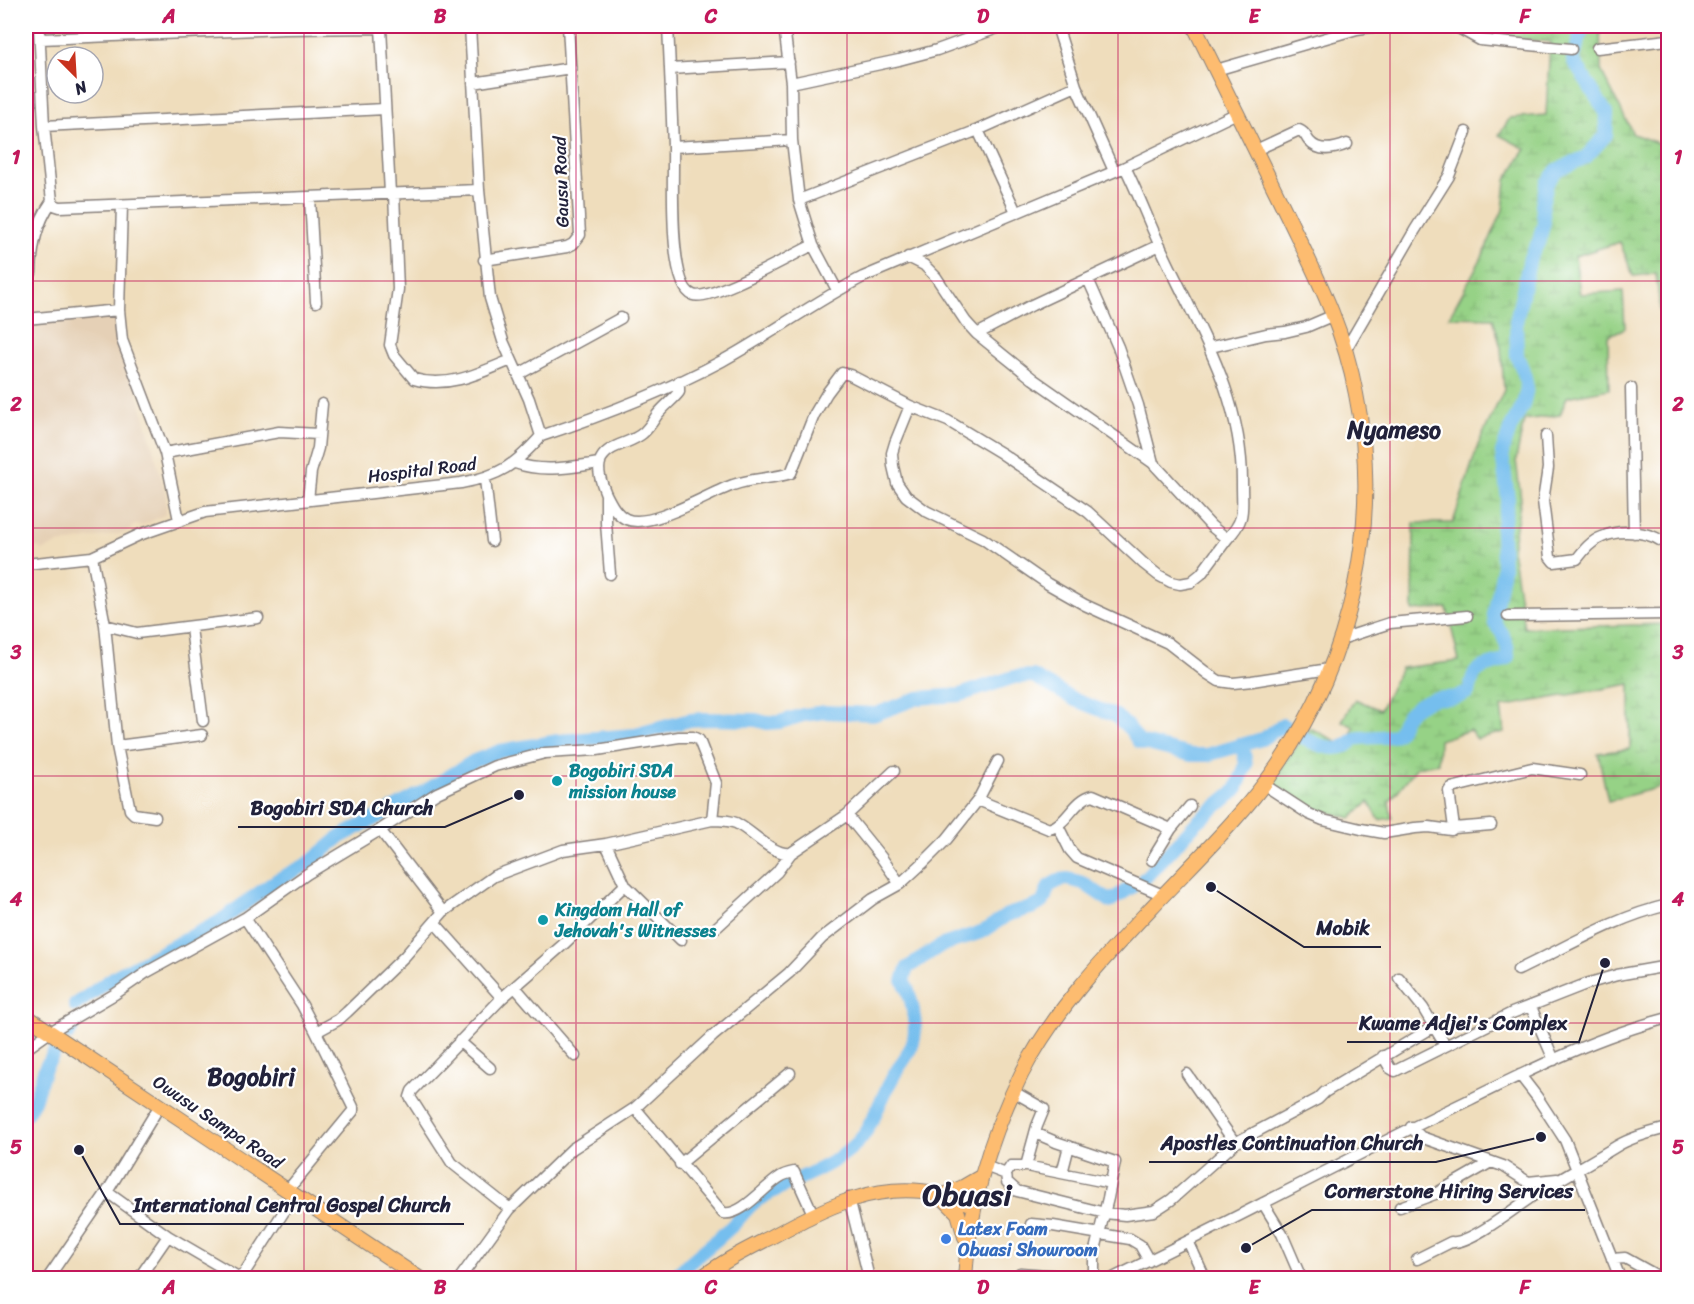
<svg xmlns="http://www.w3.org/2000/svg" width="1694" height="1304" viewBox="0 0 1694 1304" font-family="Sriracha,sans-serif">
<defs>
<pattern id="wetland-marsh" width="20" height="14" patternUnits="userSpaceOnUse" patternTransform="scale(1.5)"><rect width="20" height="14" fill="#96d286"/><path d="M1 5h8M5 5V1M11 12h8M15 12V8" fill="none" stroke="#81b475"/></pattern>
</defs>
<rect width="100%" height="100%" fill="#fff"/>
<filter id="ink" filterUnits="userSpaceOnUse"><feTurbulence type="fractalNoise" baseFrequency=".0167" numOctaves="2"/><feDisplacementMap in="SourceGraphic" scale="12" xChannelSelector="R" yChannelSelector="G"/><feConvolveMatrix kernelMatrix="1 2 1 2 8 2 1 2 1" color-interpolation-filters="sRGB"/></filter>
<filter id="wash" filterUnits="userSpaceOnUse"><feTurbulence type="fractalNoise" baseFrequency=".008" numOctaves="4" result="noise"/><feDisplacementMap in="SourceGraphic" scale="24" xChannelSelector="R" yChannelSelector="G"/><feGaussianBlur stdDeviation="1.35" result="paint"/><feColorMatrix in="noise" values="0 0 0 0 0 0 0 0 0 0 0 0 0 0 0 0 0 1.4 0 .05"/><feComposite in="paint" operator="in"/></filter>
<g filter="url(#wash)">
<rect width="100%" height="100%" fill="#efddbc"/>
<path fill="#e5d0b6" d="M115 312 166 495V514L141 526 137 524 131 527 130 531 124 533 57 544 42 551 39 547 26 549V321Z"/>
<path fill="url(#wetland-marsh)" stroke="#5c7a60" stroke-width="1.5" d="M1473 26H1600L1601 70 1633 134 1668 147V378L1656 274 1633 276 1620 242 1575 256 1580 294 1623 291 1625 328 1608 336 1609 389 1567 397 1560 415 1524 420 1516 460 1521 499 1512 549 1524 628 1668 624V766L1665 767 1668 785 1608 801 1598 753 1630 749V684L1501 707 1504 732 1477 739 1470 730 1439 740 1438 763 1417 767 1389 802 1392 818 1379 820 1369 802 1351 818 1308 807 1271 782 1310 728 1338 742 1349 738 1354 727 1342 721 1355 699 1380 710 1401 668 1459 661 1447 608 1413 611 1414 523H1453L1478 445 1504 390 1501 348 1493 318 1449 317 1482 257 1503 210 1506 180 1526 149 1499 135 1510 118 1546 115 1550 42 1486 35Z"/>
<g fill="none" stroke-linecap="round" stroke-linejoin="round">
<path stroke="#75beee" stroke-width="14" d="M1304 738C1318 746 1342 755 1354 739 1366 736 1388 739 1396 734 1402 730 1401 723 1405 718 1408 712 1421 703 1427 701 1440 695 1452 702 1468 692 1471 687 1471 682 1473 677 1479 662 1499 667 1508 657L1507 646 1502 633 1495 624 1494 615 1503 569 1502 530 1508 499 1502 453 1510 429 1523 405 1527 388 1524 373 1517 356 1516 322 1530 258 1539 241 1544 222 1542 204 1547 183 1557 170 1586 157 1606 135 1607 114 1573 60 1583 26
M1143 880 1197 822 1236 790 1246 765 1244 753 1239 745
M75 1005 116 976 219 922 277 880 308 864 340 837 424 792 474 761 500 751 558 741 634 735 690 720 704 719 756 720 767 723 780 722 803 715 825 712 876 714 918 698 960 695 1014 677 1033 676 1075 700 1116 716 1130 729 1139 742 1191 755H1207L1262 739 1283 725 1289 729
M69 1033 74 1024
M26 1114 34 1101 45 1068 57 1048
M673 1278C691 1260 712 1245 731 1227 740 1219 746 1208 756 1201 789 1179 830 1171 858 1142 870 1130 883 1094 893 1077 900 1064 911 1053 914 1038 917 1025 911 991 903 981L907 968 940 946 984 931 1007 915 1034 907 1043 902 1049 886 1060 880 1068 879 1083 883 1110 901 1132 887"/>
</g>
</g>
<g filter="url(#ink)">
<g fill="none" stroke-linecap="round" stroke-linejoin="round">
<defs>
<path id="minor" d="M39 26 44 126 52 201 54 205 60 207 479 190
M470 26 479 190 490 298 503 341 529 399 541 436
M668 26 670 69
M784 26 791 83 792 140 799 200 813 245 837 290
M1057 26 1076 86 1114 171
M1455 26 1480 40 1571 49
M41 39 284 29 381 28 390 193
M1597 48 1668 40
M789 62 670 69C671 94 672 120 673 146 674 172 667 286 693 295 710 302 792 255 813 245
M1216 70 1357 29 1378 26
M473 83 571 68
M791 83 899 60 937 50 1003 26
M44 126 385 109
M978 130 1016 212
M673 147 792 140
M1256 150 1299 130C1306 133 1305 136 1309 141 1319 153 1335 149 1347 144
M394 194 398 289 390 345 394 355 414 379C448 389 480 373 511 360
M310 198 316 302
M799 200 978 130 1076 86
M122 205 119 310 122 340 165 453 179 520
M908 257 924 265 936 277 966 322 977 334 1032 305 1160 245
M484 260 567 247 573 244 580 235 568 26
M31 273C32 246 36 224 52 201
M1088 279 1118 347 1138 405 1153 463
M26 319 119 310
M977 334 1033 379 1153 463 1211 526 1227 539C1246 519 1242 511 1242 485 1243 394 1196 325 1160 246 1148 220 1138 193 1125 167
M1211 347 1266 334 1285 332 1306 327 1334 315
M1346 349 1415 230 1449 176 1466 132
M519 374 621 318
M679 381V392C673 400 664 406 657 415 653 421 649 428 643 433 631 444 609 444 601 459 596 470 602 484 606 494 611 504 616 514 626 519 651 530 709 493 733 485 752 478 772 479 791 473L814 415 827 393 842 373 850 375 910 406
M1631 388 1634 533
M541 436C601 416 666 391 722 361 770 335 814 302 863 277L1125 167 1237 113
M1546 436 1548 468 1543 501 1550 557 1554 562 1577 559C1584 550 1591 541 1602 537 1620 528 1655 531 1668 547
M165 453 279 432 319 434
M515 463C543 473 571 467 600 463
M485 479 492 541
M606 496V523L610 574
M308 500 311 472 318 448 322 404
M1227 539 1201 574 1191 582 1180 584 1171 582 1158 575 1144 564 1088 512 1001 453 948 421 910 406 895 443 892 453 893 466 897 483 906 496 926 511 983 539 1048 584 1085 605 1168 643 1208 674 1219 681 1233 683 1252 681 1329 669
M92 557 105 625 117 746 130 810 134 814 155 817
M26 564 92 557 139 535 205 512 461 483C500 476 515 465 541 436
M1508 616 1668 614
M105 625 137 633 258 618
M191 628 203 721
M1341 639 1390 623 1467 616
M117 746 202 735
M1263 784 1309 814 1323 820 1361 829 1384 833 1415 828 1429 827 1451 830 1454 828 1491 825
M978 800 1049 829C1069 823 1073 800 1093 795L1171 829
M847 815 881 857 900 884
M712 820C720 820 728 820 736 823 752 831 773 856 791 853L847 815 894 771
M1058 826 1070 850 1077 858 1163 895
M1454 828 1449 791 1451 788 1532 768 1580 775
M380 830 443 912
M1152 860 1171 829 1190 806
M625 885 681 940
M245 918 302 1005 316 1032 338 1020 347 1012 405 956 443 912 494 876 563 850 606 844 625 885 565 943 502 998 412 1091 410 1097 452 1163 510 1209
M435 923 502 998
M717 927 777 872 791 853
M1518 970C1567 947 1615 917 1668 905
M1399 978 1423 1008 1445 1045
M515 987 575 1056
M1531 1007 1554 1060
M459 1041 490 1068
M26 1049 50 1032 115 994 147 972 245 918 307 874 380 830 437 793 495 766 545 753 597 750 679 737H693L699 740 716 783 712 820 606 844
M1383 1056 1390 1068 1395 1071 1512 1013 1586 984 1617 975 1668 966
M1187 1074 1235 1143
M1520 1075 1537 1097 1565 1140 1620 1278
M1014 1092 1044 1109 1037 1126 1026 1166
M635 1108 723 1213C741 1217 765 1186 780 1177 784 1174 789 1173 794 1172L813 1214
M1411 1127 1421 1137 1503 1166 1528 1182 1557 1179
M1035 1133 1056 1142 1115 1162 1108 1198 1094 1254V1278
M680 1164 790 1073
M985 1166 1006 1174 1007 1182 1017 1191 1105 1213 1125 1215 1154 1211 1171 1200 1235 1143 1318 1099 1325 1092 1435 1026
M1062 1173 1069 1146
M1006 1174 1011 1166H1026L1111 1183
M287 1191 353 1111V1107L316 1032
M107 1192 168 1236
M849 1198 869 1278
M1263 1203 1282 1234 1301 1278
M1400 1207 1435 1194 1491 1162
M1031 1224 1053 1226 1130 1239 1140 1245 1149 1261
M1188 1241 1205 1278
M1417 1259 1451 1242C1470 1245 1520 1204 1537 1193 1564 1177 1591 1162 1617 1146 1632 1137 1651 1132 1668 1128
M1612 1259 1625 1258 1661 1278
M1020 1273 1091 1278
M48 1278 107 1192 160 1105
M139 1278 168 1236 240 1278
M241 1278 294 1196
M460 1278 510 1209 572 1149 635 1108 713 1036 789 973 822 938 873 899 900 884 924 862 947 839 978 800 998 761
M1113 1278C1232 1221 1348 1158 1467 1101 1532 1069 1598 1036 1668 1018"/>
<path id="major" d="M26 1016 419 1278
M944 1195 963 1187 982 1176
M943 1198 958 1213 965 1237
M701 1278C723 1261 748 1249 773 1236 825 1208 877 1180 939 1194 950 1196 962 1201 974 1205
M965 1278C969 1208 989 1139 1021 1075 1053 1012 1103 959 1151 908 1194 862 1242 817 1278 765 1352 659 1382 520 1356 394 1344 330 1319 281 1291 223 1259 157 1226 91 1194 26"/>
</defs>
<use href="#minor" stroke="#88807c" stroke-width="13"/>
<use href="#major" stroke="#88807c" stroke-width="16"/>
<use href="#minor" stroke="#fff" stroke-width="10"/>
<use href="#major" stroke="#fdbc70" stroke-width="14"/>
</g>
</g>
<path fill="none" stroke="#c2185b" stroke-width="1.5" stroke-opacity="0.55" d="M304 26V1278M576 26V1278M847 26V1278M1118 26V1278M1390 26V1278M26 281H1668M26 528H1668M26 776H1668M26 1023H1668"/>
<g fill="#0f9aa8" stroke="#fff" stroke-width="2">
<circle cx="557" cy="781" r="6"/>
<circle cx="543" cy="920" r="6"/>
</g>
<circle fill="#3f7fe0" stroke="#fff" stroke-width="2" cx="946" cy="1239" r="6"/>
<g text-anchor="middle" stroke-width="4.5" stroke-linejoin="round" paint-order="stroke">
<g font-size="18" fill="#22223b" stroke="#fff">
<text transform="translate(561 182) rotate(-92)" y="6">Gausu Road</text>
<text transform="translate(422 470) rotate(-7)" y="6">Hospital Road</text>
<text transform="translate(218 1122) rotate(34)" y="6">Owusu Sampa Road</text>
</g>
<g font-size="18" font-weight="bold" fill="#0d838f" stroke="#fff" text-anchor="start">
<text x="569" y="777">Bogobiri SDA<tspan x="569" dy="21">mission house</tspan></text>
<text x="555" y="916">Kingdom Hall of<tspan x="555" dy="21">Jehovah's Witnesses</tspan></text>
</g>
<g font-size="18" font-weight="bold" fill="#366cbe" stroke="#fff" text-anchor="start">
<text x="958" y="1235">Latex Foam<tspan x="958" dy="21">Obuasi Showroom</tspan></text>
</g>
<g font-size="24" font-weight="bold" fill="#22223b" stroke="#fff">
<text x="1394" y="438">Nyameso</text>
<text x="251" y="1085">Bogobiri</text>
</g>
<g font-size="30" font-weight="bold" fill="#22223b" stroke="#fff">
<text x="967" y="1205">Obuasi</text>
</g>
</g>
<path fill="none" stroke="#22223b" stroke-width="2" d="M519 795L445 827H238M1211 887L1304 947H1381M1605 963L1579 1042H1347M1541 1137L1436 1162H1149M1246 1248L1312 1210H1585M79 1150L120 1224H464"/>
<g fill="#22223b" stroke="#fff" stroke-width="2">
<circle cx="519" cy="795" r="6"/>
<circle cx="1211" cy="887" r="6"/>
<circle cx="1605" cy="963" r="6"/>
<circle cx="1541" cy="1137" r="6"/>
<circle cx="1246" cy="1248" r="6"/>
<circle cx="79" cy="1150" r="6"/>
</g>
<g font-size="20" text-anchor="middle" font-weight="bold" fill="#22223b" stroke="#fff" stroke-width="4.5" stroke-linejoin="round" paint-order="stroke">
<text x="342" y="815">Bogobiri SDA Church</text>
<text x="1343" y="935">Mobik</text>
<text x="1463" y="1030">Kwame Adjei's Complex</text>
<text x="1292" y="1150">Apostles Continuation Church</text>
<text x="1449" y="1198">Cornerstone Hiring Services</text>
<text x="292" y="1212">International Central Gospel Church</text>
</g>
<rect width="1694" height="1304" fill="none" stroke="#fff" stroke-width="66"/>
<g transform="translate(75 75) rotate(156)"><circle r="28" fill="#ffffff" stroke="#a7a7b1" stroke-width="1.5"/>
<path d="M0-4.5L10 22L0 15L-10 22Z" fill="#c8321e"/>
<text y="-9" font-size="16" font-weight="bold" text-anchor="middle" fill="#22223b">N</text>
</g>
<rect x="33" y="33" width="1628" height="1238" fill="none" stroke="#c2185b" stroke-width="2"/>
<g font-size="20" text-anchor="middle" font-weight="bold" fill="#c2185b">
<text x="169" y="23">A</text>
<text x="440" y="23">B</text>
<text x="711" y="23">C</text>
<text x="983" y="23">D</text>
<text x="1254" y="23">E</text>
<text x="1525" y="23">F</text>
<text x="16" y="164">1</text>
<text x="1678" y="164">1</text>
<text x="16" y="411">2</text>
<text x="1678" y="411">2</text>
<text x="16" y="659">3</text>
<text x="1678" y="659">3</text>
<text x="16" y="906">4</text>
<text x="1678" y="906">4</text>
<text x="16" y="1154">5</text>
<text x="1678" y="1154">5</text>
<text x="169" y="1294">A</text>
<text x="440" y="1294">B</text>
<text x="711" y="1294">C</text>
<text x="983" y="1294">D</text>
<text x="1254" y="1294">E</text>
<text x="1525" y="1294">F</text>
</g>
</svg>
